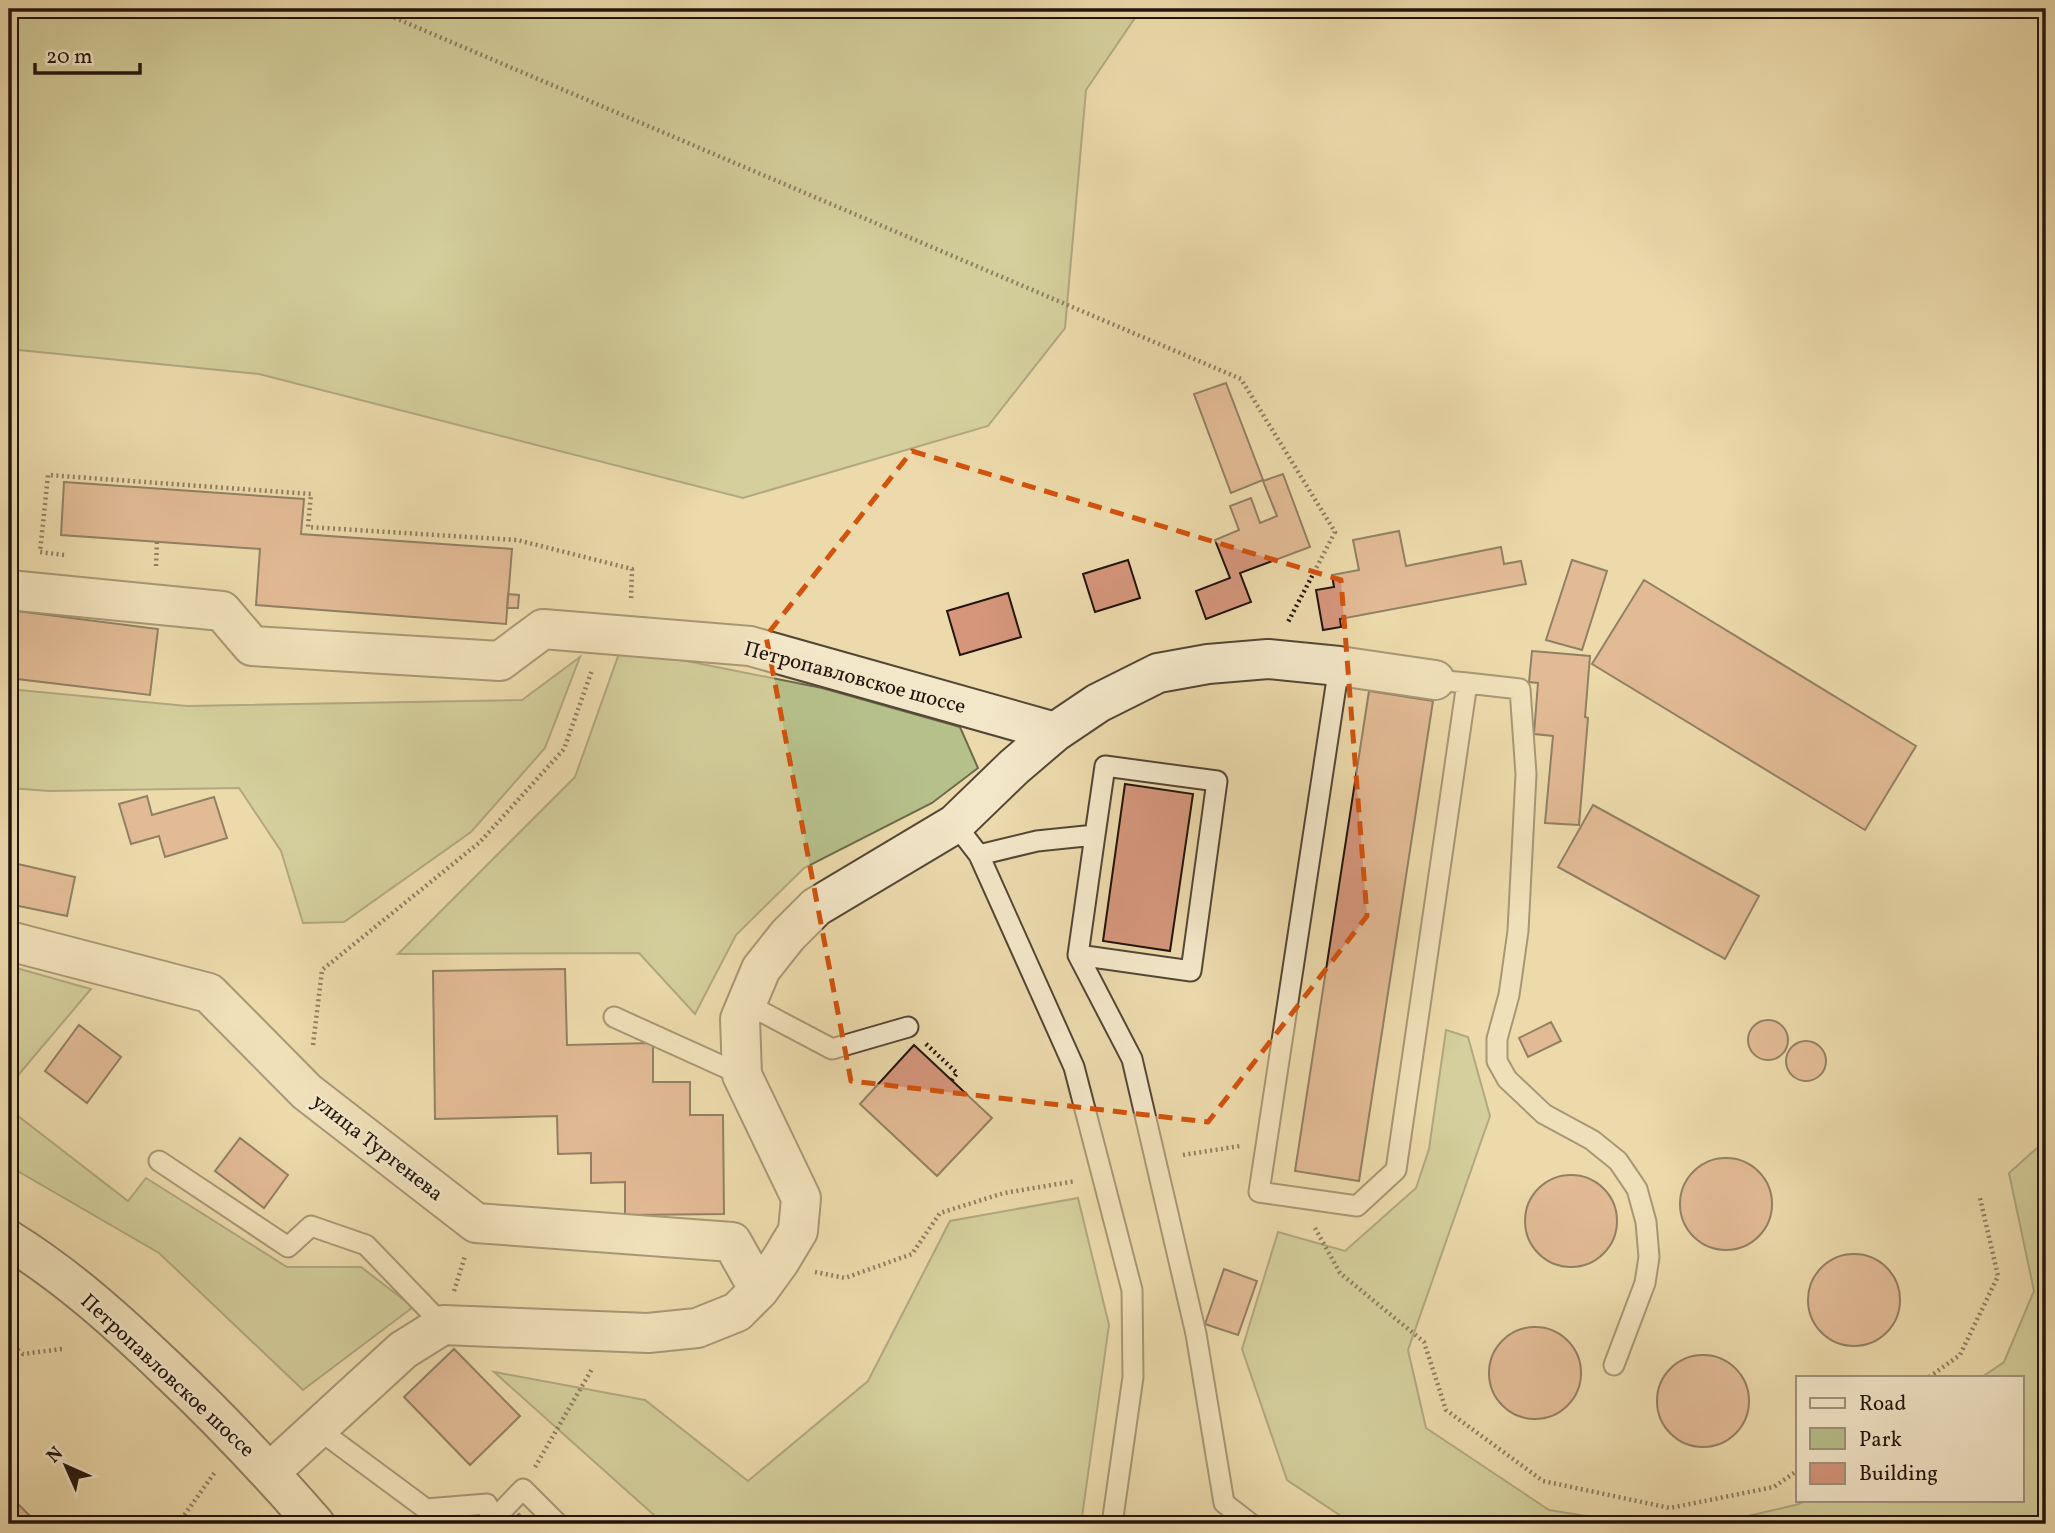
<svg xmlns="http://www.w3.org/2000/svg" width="2055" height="1533" viewBox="0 0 2055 1533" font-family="Vollkorn,serif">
<rect width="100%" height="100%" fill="#ecdaac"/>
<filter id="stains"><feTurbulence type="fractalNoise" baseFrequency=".00286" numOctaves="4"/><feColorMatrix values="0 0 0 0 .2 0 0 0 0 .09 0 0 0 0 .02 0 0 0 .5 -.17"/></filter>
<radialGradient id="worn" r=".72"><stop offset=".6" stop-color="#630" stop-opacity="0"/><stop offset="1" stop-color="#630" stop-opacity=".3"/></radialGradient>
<path fill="#b6c08b" stroke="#6c6a4c" stroke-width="2" d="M9 9H1141L1086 90 1065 328 988 426 743 498 259 374 9 349Z
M621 648 822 688 960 727 978 768 932 803 804 868 736 935 695 1014 639 953 398 954 575 777Z
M580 657 545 748 471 832 344 922 303 923 281 851 239 788 50 791 9 788V689L187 706 522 700Z
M9 966 91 989 9 1086Z
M1446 1030 1468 1037 1490 1116 1408 1350 1426 1428 1549 1510 1636 1524H1353L1287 1480 1242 1349 1278 1232 1345 1251 1416 1188 1429 1149Z
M9 1109 128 1201 146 1178 287 1267H361L413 1307 303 1390 159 1253 9 1166Z
M2046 1140V1524H1714L1799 1504 1806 1500H2022V1377H1982L2004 1362 2034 1291 2009 1173Z
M1078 1198 1109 1325 1081 1524H664L494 1372 645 1400 748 1481 868 1381 950 1221Z"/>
<path fill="#d5967c" stroke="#22140e" stroke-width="2" d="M1226 383 1263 480 1231 493 1194 394Z
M1283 474 1310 547 1240 573 1251 602 1206 619 1196 591 1230 578 1215 540 1239 530 1230 506 1251 498 1260 523 1277 516 1263 481Z
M64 482 304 499 301 534 512 549 506 624 256 605 260 549 61 535Z
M1399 531 1406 566 1501 547 1504 564 1521 561 1526 584 1340 619 1341 627 1323 630 1316 590 1334 587 1332 575 1359 570 1353 540Z
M1128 560 1140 598 1095 612 1083 574Z
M1572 560 1607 571 1582 650 1546 640Z
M1644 580 1916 746 1865 830 1592 664Z
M1008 593 1021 637 960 655 947 611Z
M508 594 519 595 518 608H507Z
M9 610 158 629 150 695 9 678Z
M1532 651 1590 656 1585 717 1588 718 1579 825 1545 823 1553 736 1534 734 1538 683 1529 682Z
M1369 691 1433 701 1359 1181 1295 1171Z
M1125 784 1193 794 1170 951 1103 941Z
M147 796 152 815 214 797 227 838 165 857 159 836 131 844 119 804Z
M1593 805 1759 896 1725 959 1558 867Z
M9 862 75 877 67 916 9 904Z
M565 969 567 1045 653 1043V1082H690V1115H723L724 1214 625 1215V1182L591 1183V1153L558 1154 557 1116 435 1119 433 971Z
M1748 1040a20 20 0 1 1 40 0a20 20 0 1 1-40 0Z
M1551 1022 1561 1041 1528 1057 1519 1038Z
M79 1025 121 1057 87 1103 45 1071Z
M1786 1061a20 20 0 1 1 40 0a20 20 0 1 1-40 0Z
M914 1045 992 1118 937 1176 860 1104Z
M240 1138 288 1175 264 1208 215 1171Z
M1680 1204a46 46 0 1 1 92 0a46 46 0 1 1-92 0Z
M1525 1221a46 46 0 1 1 92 0a46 46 0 1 1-92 0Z
M1808 1300a46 46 0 1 1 92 0a46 46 0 1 1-92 0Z
M1224 1269 1257 1281 1238 1335 1205 1324Z
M1489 1373a46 46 0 1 1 92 0a46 46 0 1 1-92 0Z
M454 1349 520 1416 470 1465 404 1397Z
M1657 1401a46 46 0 1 1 92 0a46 46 0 1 1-92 0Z
M9 1495 38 1524H9Z
M519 1514 529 1524H509Z"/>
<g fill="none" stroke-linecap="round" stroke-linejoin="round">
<defs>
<path id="service" d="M1339 666 1259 1192 1357 1206 1396 1170 1467 683 1435 680
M1467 683 1520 689 1526 774 1518 931 1509 995 1497 1039V1061L1507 1079 1544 1114 1592 1140 1618 1161 1637 1189 1646 1222 1649 1257 1645 1283 1614 1365
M955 824 979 855 1074 1067 1132 1290 1133 1377 1112 1524
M979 855 1037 841 1095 835 1078 955 1191 971 1217 781 1105 766 1095 835
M1078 955 1132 1059 1196 1334 1224 1503 1251 1524
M748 1000 762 1012 832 1049 908 1027
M614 1017 742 1075
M159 1161 288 1247 311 1226 366 1245 443 1325
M318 1429 426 1509 487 1504 492 1521 488 1524
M492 1521 523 1489 558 1524"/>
<path id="minor" d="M9 590 222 611 252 646 500 661 543 629 750 646 1055 732
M9 941 209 993 307 1092 476 1223 732 1242 759 1290
M270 1472 403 1350 443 1325 648 1333 697 1328 737 1312 759 1290 780 1261 798 1231 801 1198 742 1075 740 1019 761 969 788 935 816 907 955 824 1014 767 1055 732 1098 703 1158 673 1208 664 1268 659 1339 666 1435 680"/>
<path id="secondary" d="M9 1240C67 1276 117 1321 167 1369 219 1418 268 1470 315 1524"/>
</defs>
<use href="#service" stroke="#544636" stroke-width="23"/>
<use href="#minor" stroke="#544636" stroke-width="42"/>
<use href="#secondary" stroke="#22140e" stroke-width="42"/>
<path stroke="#22140e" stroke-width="4.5" stroke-dasharray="2 3.5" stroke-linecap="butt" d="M374 9 1241 379 1335 532 1287 624
M64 555 40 552 48 475 311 494 308 527 517 540 632 569 631 601
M156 566 157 542
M926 1044 957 1073 952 1080
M313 1045 322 970 480 842 564 749 592 670
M1183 1155 1240 1146
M1315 1228 1340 1273 1424 1342 1446 1410 1543 1481 1670 1508 1774 1487 1798 1470
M815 1272 845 1278 912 1254 940 1213 1004 1193 1076 1181
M454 1291 465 1256
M9 1343 23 1354 62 1349
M1929 1377 1960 1355 1998 1276 1980 1198
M535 1467 592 1369
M178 1524 215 1472"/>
<use href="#service" stroke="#f3e7c9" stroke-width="19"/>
<use href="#minor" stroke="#f3e7c9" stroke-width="38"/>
<use href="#secondary" stroke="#f3e7c9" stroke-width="38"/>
</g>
<path d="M0 0H2055V1533H0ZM912 451 1341 580 1367 916 1208 1122 851 1081 766 636Z" fill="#ecdaac" fill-opacity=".55" fill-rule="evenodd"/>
<path fill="none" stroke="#d4520c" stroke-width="5" stroke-dasharray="14 9" stroke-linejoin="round" d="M912 451 1341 580 1367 916 1208 1122 851 1081 766 636Z"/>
<g text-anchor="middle" stroke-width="5" stroke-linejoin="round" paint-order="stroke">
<g font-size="21" fill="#22140e" stroke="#f3e7c9">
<text transform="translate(855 677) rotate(15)" y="7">Петропавловское шоссе</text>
<text transform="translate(378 1147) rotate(38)" y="7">улица Тургенева</text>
<text transform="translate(168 1375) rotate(43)" y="7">Петропавловское шоссе</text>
</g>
</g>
<rect width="2055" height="1533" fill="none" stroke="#ecdaac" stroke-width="35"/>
<rect x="10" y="10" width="2034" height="1512" fill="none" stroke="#22140e" stroke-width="3.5"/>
<rect x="18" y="18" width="2020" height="1498" fill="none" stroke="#22140e" stroke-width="2"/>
<rect x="1796" y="1376" width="228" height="126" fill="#f3e7c9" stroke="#9f937e" stroke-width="2"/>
<rect x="1810" y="1398" width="35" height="10" fill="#f3e7c9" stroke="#9f937e" stroke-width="2"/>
<text x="1859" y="1410" font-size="21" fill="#22140e">Road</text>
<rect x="1810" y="1428" width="35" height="21" fill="#b6c08b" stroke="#9f937e" stroke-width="2"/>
<text x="1859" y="1446" font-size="21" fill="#22140e">Park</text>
<rect x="1810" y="1463" width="35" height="21" fill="#d5967c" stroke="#9f937e" stroke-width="2"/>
<text x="1859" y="1480" font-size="21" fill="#22140e">Building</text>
<g transform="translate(66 1466) rotate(315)" stroke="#f3e7c9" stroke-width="5" paint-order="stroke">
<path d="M0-5L12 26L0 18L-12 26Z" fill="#22140e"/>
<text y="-10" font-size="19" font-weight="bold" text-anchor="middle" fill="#22140e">N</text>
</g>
<path d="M35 63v10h105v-10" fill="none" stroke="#22140e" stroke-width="3.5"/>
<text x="46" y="63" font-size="21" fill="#22140e" stroke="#f3e7c9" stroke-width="5" paint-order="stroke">20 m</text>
<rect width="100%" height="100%" filter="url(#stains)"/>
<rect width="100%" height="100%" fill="url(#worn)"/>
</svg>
